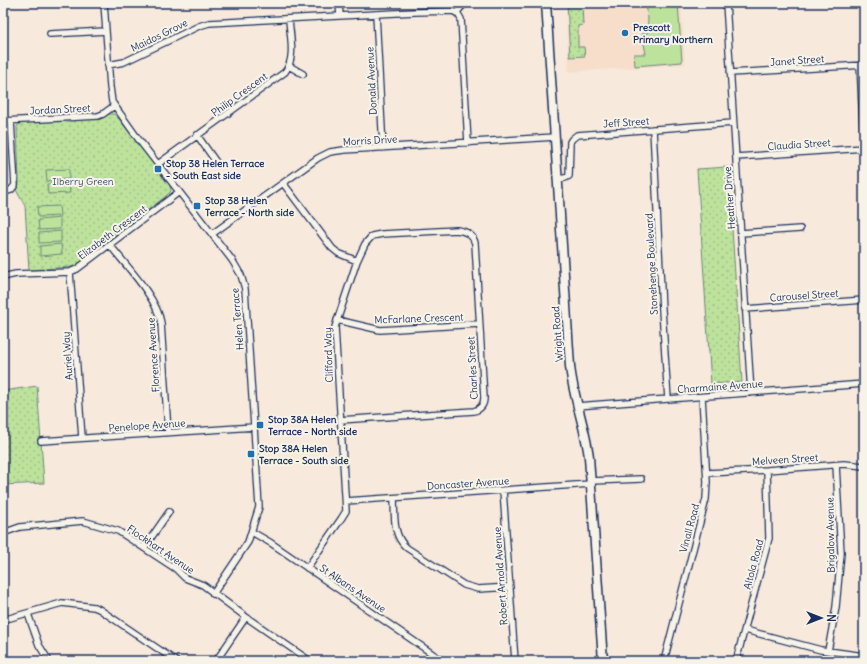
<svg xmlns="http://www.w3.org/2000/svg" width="867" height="664" viewBox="0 0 867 664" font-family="Delius,sans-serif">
<defs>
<pattern id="grass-dots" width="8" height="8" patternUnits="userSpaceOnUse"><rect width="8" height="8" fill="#bde29c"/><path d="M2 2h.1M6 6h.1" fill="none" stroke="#a2c289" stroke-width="1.8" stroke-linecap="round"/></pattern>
</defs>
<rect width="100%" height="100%" fill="#f7e9db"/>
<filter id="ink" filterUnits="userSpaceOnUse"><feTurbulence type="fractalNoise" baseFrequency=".025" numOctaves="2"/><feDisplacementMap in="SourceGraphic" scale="8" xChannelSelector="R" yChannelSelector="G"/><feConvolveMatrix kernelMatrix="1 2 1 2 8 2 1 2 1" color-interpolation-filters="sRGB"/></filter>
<g filter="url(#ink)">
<path fill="#f6decb" d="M566 3H681L685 64 569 72Z"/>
<path fill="url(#grass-dots)" stroke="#6c887d" d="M567 3 582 4 583 25 578 26V47H584L585 56 570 57Z
M109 114H115L123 124 170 185 171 191 166 196 77 265 71 267 29 270 25 206 16 190 19 184V179L17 126 22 122 103 117Z
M728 167 742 382 711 384 697 169Z
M37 386 44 483 3 485V391Z"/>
<path fill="#bde29c" stroke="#6c887d" d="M646 3H678L682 62 635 66 634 54H646L642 34 647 33 648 19Z
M69 169V179L47 181 46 170Z
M69 183 70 193 48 194 47 184Z
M59 206 60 216 38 217 37 207Z
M60 218V229L39 230 38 220Z
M61 231V242L39 243V233Z
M61 244 62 254 40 256V246Z"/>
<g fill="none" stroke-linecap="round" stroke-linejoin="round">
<defs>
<path id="street" d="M104 3 110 87 112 102 139 140 232 260 241 275 245 289 254 427 259 507 248 542 213 594
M339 3 340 16
M726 3 751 393
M457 12 465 3
M376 14 383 148
M50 34 106 31
M108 65 124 62 199 26 209 23 415 12 453 11 458 14 461 19 468 143
M860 65 864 146
M289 66 303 74
M730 73 864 65
M3 121 98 116 103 114 114 106
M653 129 662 310 668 399
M197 135 216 162
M736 157 864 148
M158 164 285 72C296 58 290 36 289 19
M557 179 565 178 569 176 570 142 572 139 577 135 733 123
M283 183 332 248 338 253 357 261
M3 192 11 190 15 185 11 121
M741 233 800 229
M212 234 318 158 330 152 344 150 555 137
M110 245C126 266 157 297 161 323L168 432
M70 272 82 438
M3 278 7 276 16 274 70 272 77 269 179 192
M745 309 864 300
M337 320 380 330 479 324
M577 406 864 384
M41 441 254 427
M707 473 767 470 844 464 864 466
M591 481 641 479
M503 490 515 661
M394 498C395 516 392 535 407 548L464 585 478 589 510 587
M346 501 591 484
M252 532 271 543 443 661
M3 533 20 527 83 521 118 531 176 569 185 578 203 585 246 617 310 661
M144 548 169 512
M307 568 341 519 346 511 335 327 357 261 365 244 372 236 382 234 457 230C466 231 473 235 475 243L484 398C484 404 481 409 474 411L340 420
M28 614 39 645 49 661
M3 620 62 603 94 607 99 609 176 661
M745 630 821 650 864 656
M828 651 836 607 841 553 836 465
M216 661 246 617
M664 661 706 499 707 482 702 397
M736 661 769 538 767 470"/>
<path id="secondary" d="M546 3 570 366C573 397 585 426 589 457L603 661"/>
</defs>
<use href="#street" stroke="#1b2f5e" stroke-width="8"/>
<use href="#secondary" stroke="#1b2f5e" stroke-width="11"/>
<use href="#street" stroke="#f7f3e8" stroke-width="5.5"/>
<use href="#secondary" stroke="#f7f3e8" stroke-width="8"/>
</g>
</g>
<g fill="#1f6fb2" stroke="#f7f3e8" stroke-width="1.5">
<circle cx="625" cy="33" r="4"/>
<rect x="154" y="165" width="8" height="8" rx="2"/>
<rect x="193" y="202" width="8" height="8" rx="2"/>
<rect x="256" y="421" width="8" height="8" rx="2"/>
<rect x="247" y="450" width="8" height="8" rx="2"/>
</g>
<g text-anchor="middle" stroke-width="4" stroke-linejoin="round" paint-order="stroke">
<g font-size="10" font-weight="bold" fill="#1b2f5e" stroke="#f7f3e8" text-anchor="start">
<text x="633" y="31">Prescott<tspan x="633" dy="12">Primary Northern</tspan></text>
<text x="166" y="167">Stop 38 Helen Terrace<tspan x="166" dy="12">- South East side</tspan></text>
<text x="205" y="204">Stop 38 Helen<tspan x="205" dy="12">Terrace - North side</tspan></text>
<text x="268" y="423">Stop 38A Helen<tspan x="268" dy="12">Terrace - North side</tspan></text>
<text x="259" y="452">Stop 38A Helen<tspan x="259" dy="12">Terrace - South side</tspan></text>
</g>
<g font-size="10" fill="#1b2f5e" stroke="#f7f3e8">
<text transform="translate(159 35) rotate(-26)" y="4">Maidos Grove</text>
<text transform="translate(797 60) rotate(-4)" y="4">Janet Street</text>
<text transform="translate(371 81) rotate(-93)" y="4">Donald Avenue</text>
<text transform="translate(239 94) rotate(-36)" y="4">Philip Crescent</text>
<text transform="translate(60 109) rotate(-3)" y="4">Jordan Street</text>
<text transform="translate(626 122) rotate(-4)" y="4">Jeff Street</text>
<text transform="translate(370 140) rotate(-3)" y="4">Morris Drive</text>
<text transform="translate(799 144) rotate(-4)" y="4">Claudia Street</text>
<text transform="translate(729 198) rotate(-94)" y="4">Heather Drive</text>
<text transform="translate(112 232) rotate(-37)" y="4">Elizabeth Crescent</text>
<text transform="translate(651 264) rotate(-93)" y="4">Stonehenge Boulevard</text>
<text transform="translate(804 295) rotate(-4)" y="4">Carousel Street</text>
<text transform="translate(419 318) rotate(-2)" y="4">McFarlane Crescent</text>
<text transform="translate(237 319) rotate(-95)" y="4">Helen Terrace</text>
<text transform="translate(557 334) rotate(-94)" y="4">Wright Road</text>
<text transform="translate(153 355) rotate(-94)" y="4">Florence Avenue</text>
<text transform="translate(328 355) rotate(-92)" y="4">Clifford Way</text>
<text transform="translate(67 356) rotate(-94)" y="4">Auriel Way</text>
<text transform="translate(472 368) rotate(-93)" y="4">Charles Street</text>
<text transform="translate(720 386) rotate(-4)" y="4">Charmaine Avenue</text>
<text transform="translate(147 425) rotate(-4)" y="4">Penelope Avenue</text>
<text transform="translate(785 459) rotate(-4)" y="4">Melveen Street</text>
<text transform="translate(468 483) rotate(-4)" y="4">Doncaster Avenue</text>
<text transform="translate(689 528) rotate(-75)" y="4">Vinall Road</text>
<text transform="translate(830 535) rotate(-91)" y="4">Brigalow Avenue</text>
<text transform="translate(161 549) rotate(34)" y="4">Flockhart Avenue</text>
<text transform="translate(753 564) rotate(-75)" y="4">Altola Road</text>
<text transform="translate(500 576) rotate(-94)" y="4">Robert Arnold Avenue</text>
<text transform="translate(353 588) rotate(34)" y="4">St Albans Avenue</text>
</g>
<g font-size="10" fill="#3b536a" stroke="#f7f3e8">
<text x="83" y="185">Ilberry Green</text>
</g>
</g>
<rect width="867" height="664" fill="none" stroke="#f7f3e8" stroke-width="16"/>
<rect x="8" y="8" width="851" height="648" fill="none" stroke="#1b2f5e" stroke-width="1.5" filter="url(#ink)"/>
<g transform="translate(821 618) rotate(90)" stroke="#f7f3e8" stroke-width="3" paint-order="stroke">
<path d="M0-3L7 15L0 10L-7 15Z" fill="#1b2f5e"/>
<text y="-6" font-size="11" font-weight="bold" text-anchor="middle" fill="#1b2f5e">N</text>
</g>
</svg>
